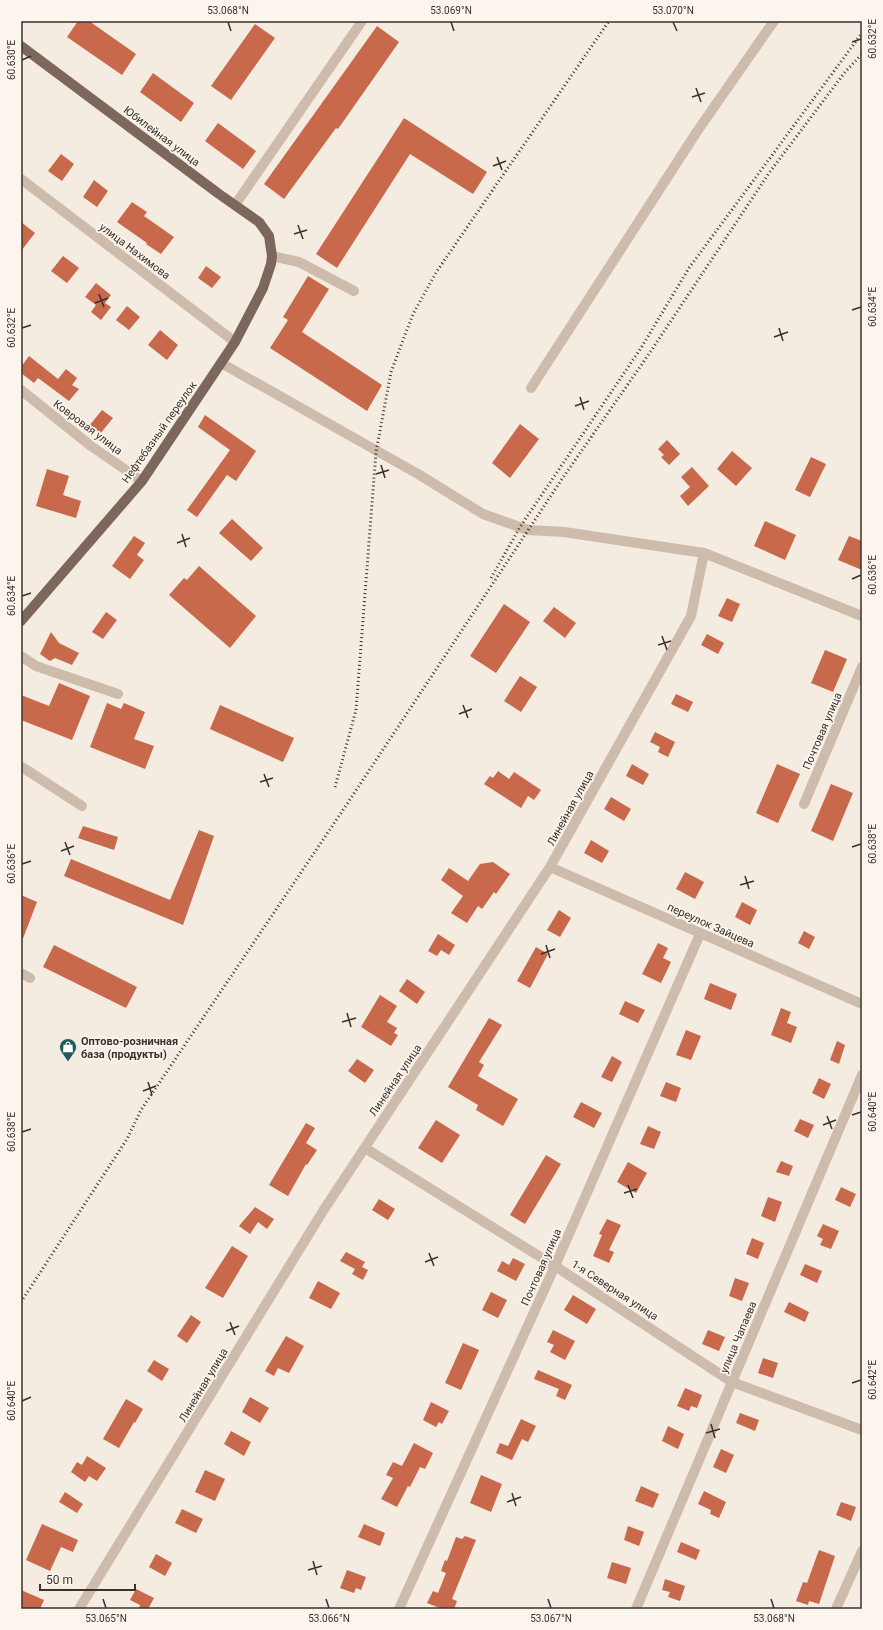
<svg xmlns="http://www.w3.org/2000/svg" width="883" height="1630" viewBox="0 0 883 1630" font-family="Roboto,sans-serif">
<rect width="100%" height="100%" fill="#f4ebe1"/>
<path fill="#c8694b" d="M78 21H89L136 54 122 75 67 37Z
M255 24 275 38 231 100 211 86Z
M377 26 399 42 338 129 336 128 284 199 264 184Z
M153 73 194 103 181 122 140 92Z
M404 118 487 172 473 194 410 154 337 268 316 254Z
M218 123 256 151 243 169 205 141Z
M61 154 74 164 62 181 48 171Z
M94 180 108 191 97 207 83 197Z
M132 202 147 212 144 216 174 237 161 254 146 244 147 243 117 222Z
M21 222 35 233 21 251Z
M63 256 79 268 67 283 51 271Z
M206 266 221 277 212 288 198 278Z
M308 276 329 289 302 332 382 385 367 411 270 348 288 320 283 317Z
M96 283 111 295 105 303 111 307 101 320 91 312 96 305 85 297Z
M127 306 140 317 129 330 116 320Z
M160 330 178 345 167 360 148 345Z
M29 356 58 379 66 369 77 378 72 385 79 389 69 401 38 378 34 383 21 373V367Z
M102 410 113 418 100 434 89 426Z
M205 415 256 451 236 481 227 475 197 517 187 510 230 450 198 427Z
M520 424 539 439 510 478 492 463Z
M667 440 680 454 669 465 661 457 664 455 658 449Z
M732 451 752 468 736 486 717 469Z
M811 457 826 464 810 497 795 490Z
M692 467 709 486 688 506 680 496 690 487 681 477Z
M47 469 69 476 63 495 81 501 76 518 36 506Z
M232 519 263 548 251 561 219 533Z
M765 521 796 535 785 560 754 546Z
M134 536 145 543 137 555 144 560 130 579 112 566Z
M849 536 862 541V570L838 560Z
M199 566 256 616 230 648 169 595 184 578 187 580Z
M727 598 740 604 732 622 718 616Z
M504 604 530 622 496 673 470 656Z
M554 607 576 623 565 638 543 621Z
M106 612 117 620 103 639 92 632Z
M51 632 59 643 79 653 72 665 55 658 50 661 40 654Z
M707 634 724 643 718 654 701 645Z
M825 650 847 659 833 692 811 683Z
M520 676 537 687 521 712 504 701Z
M59 683 90 696 72 740 21 720V695L49 706Z
M676 694 693 702 688 712 671 704Z
M107 703 121 709 124 703 145 712 134 739 154 746 145 769 90 747Z
M220 705 294 738 283 762 210 729Z
M655 732 675 742 668 757 658 752 660 747 650 742Z
M632 764 649 774 643 785 626 776Z
M777 764 800 774 778 823 756 813Z
M498 771 509 779 514 772 541 790 534 800 528 796 521 808 484 784 490 776 493 778Z
M831 784 853 793 833 841 811 831Z
M611 797 631 809 624 821 604 809Z
M83 826 118 837 114 850 78 838Z
M199 830 214 836 183 925 64 876 71 859 170 900Z
M591 840 609 851 602 863 584 853Z
M493 862 510 874 496 894 494 892 482 909 478 906 467 923 451 913 463 896 441 880 449 868 468 881 480 864Z
M685 872 704 882 695 899 676 889Z
M21 895 37 902 22 941H21Z
M742 902 757 910 750 925 735 917Z
M559 910 571 918 560 937 547 930Z
M804 931 815 937 809 949 798 943Z
M438 934 455 945 449 955 441 950 437 956 428 951Z
M658 943 668 948 663 958 671 962 661 983 642 974Z
M54 945 137 987 126 1008 43 967Z
M536 947 548 954 530 988 517 981Z
M407 979 425 992 417 1004 399 991Z
M710 983 737 994 731 1010 704 999Z
M380 995 397 1006 387 1022 397 1028 394 1033 398 1035 391 1046 361 1027Z
M625 1001 645 1010 638 1023 619 1014Z
M781 1008 791 1012 787 1023 797 1027 791 1043 771 1035Z
M489 1018 502 1025 479 1062 484 1065 478 1076 518 1099 503 1126 476 1110 478 1105 448 1087Z
M686 1030 701 1036 691 1060 676 1055Z
M837 1041 845 1045 839 1064 830 1060Z
M612 1056 622 1062 612 1082 601 1077Z
M357 1059 374 1070 365 1083 348 1071Z
M819 1078 831 1084 824 1099 812 1093Z
M666 1082 681 1088 676 1102 660 1096Z
M581 1102 602 1113 594 1128 573 1117Z
M800 1119 814 1125 808 1138 794 1131Z
M436 1120 460 1135 442 1163 418 1148Z
M306 1123 315 1128 306 1143 317 1150 307 1165 306 1164 288 1196 269 1185Z
M648 1126 661 1132 654 1149 640 1144Z
M546 1155 561 1164 525 1224 510 1215Z
M781 1161 793 1166 789 1176 776 1172Z
M628 1162 647 1173 636 1193 617 1182Z
M841 1187 856 1194 850 1207 835 1200Z
M768 1197 782 1202 775 1222 761 1216Z
M379 1199 395 1209 388 1220 372 1210Z
M255 1207 274 1219 267 1229 258 1222 250 1234 239 1226Z
M607 1219 621 1225 609 1250 614 1252 609 1263 593 1256 602 1235 599 1234Z
M823 1224 839 1231 831 1249 820 1245 823 1239 817 1236Z
M752 1238 764 1243 758 1259 746 1254Z
M232 1246 248 1256 223 1298 205 1288Z
M346 1252 365 1262 362 1267 368 1270 363 1280 352 1274 355 1269 340 1261Z
M513 1258 525 1264 516 1281 497 1271 502 1261 509 1265Z
M805 1264 822 1271 817 1283 800 1275Z
M735 1278 749 1283 742 1301 729 1296Z
M318 1281 340 1293 331 1309 309 1298Z
M491 1292 507 1300 498 1318 482 1310Z
M573 1295 596 1309 587 1324 564 1310Z
M789 1302 809 1312 805 1322 784 1312Z
M191 1315 201 1322 187 1343 177 1336Z
M553 1330 575 1341 565 1360 550 1352 554 1345 547 1342Z
M708 1330 725 1337 719 1351 702 1344Z
M286 1336 304 1346 289 1373 278 1368 274 1376 265 1371Z
M463 1343 479 1350 461 1390 445 1383Z
M763 1358 778 1363 773 1378 758 1373Z
M154 1360 169 1369 162 1381 147 1371Z
M538 1370 572 1385 565 1400 556 1396 559 1389 534 1379Z
M685 1388 702 1395 697 1408 691 1406 689 1411 677 1406Z
M250 1397 269 1408 260 1423 242 1412Z
M126 1399 143 1409 135 1423 134 1422 119 1448 103 1439Z
M431 1402 449 1411 442 1424 439 1422 436 1427 423 1420Z
M740 1413 759 1420 755 1431 736 1423Z
M521 1419 536 1426 528 1442 522 1439 512 1460 496 1453 500 1443 508 1446Z
M668 1426 684 1434 678 1449 662 1441Z
M231 1431 251 1442 244 1456 224 1444Z
M414 1443 433 1453 425 1469 420 1467 410 1487 408 1486 397 1507 381 1499 393 1478 386 1475 393 1462 402 1466Z
M721 1449 734 1455 726 1473 713 1467Z
M87 1456 106 1468 97 1481 89 1476 85 1482 71 1472 77 1462 82 1465Z
M205 1470 225 1479 215 1501 195 1492Z
M481 1475 502 1484 491 1512 470 1503Z
M641 1486 659 1494 653 1508 635 1501Z
M704 1491 726 1502 719 1518 710 1514 711 1510 698 1504Z
M65 1492 83 1504 77 1513 59 1502Z
M841 1502 856 1507 851 1521 836 1515Z
M182 1509 203 1519 196 1533 175 1523Z
M42 1524 78 1540 73 1552 61 1547 50 1571 26 1560Z
M364 1524 385 1533 380 1546 358 1537Z
M628 1526 644 1532 639 1546 624 1540Z
M465 1536 476 1540 452 1599 457 1601 454 1609H442L427 1603 433 1591 438 1593 446 1573 441 1571 445 1560 447 1561 456 1537 462 1539Z
M681 1542 700 1550 696 1560 677 1552Z
M819 1550 835 1556 819 1604 809 1601 808 1605 796 1601 803 1582 807 1583Z
M156 1554 172 1563 165 1576 149 1567Z
M612 1562 631 1568 626 1584 607 1578Z
M347 1570 366 1577 361 1590 356 1588 354 1593 340 1588Z
M665 1579 685 1586 680 1601 668 1597 670 1592 662 1590Z
M136 1589 154 1598 148 1609H139L140 1605 130 1600Z
M21 1590 44 1600 40 1609H21Z"/>
<g fill="none" stroke-linecap="round" stroke-linejoin="round">
<path stroke="#cdbbac" stroke-width="10" d="M21 179 235 342
M235 205 362 21
M272 256 299 262 354 291
M221 363 418 474 483 514 528 530 564 532 704 553 862 616
M531 388 698 130 774 21
M21 390 91 446 142 481
M21 656 36 666 118 694
M21 768 22 767 82 806
M804 804 862 667
M550 867 862 1004
M21 973 30 978
M365 1148 555 1266 732 1382 862 1430
M79 1609 323 1211 550 867 691 616 704 553
M399 1609 555 1266 700 934
M636 1609 862 1075
M836 1609 862 1551"/>
<path stroke="#7d675c" stroke-width="10" d="M21 46 219 194 259 222 269 236 272 256 271 264 263 288 235 342 142 481 21 621"/>
<path stroke="#3b302b" stroke-width="3" stroke-dasharray="1 3" stroke-linecap="butt" d="M491 578 520 527 641 348 689 268 862 33
M335 787 356 710 376 452 391 372 413 314 437 271 609 21
M21 1302 127 1139 141 1110 341 813 562 479 649 354 769 173 845 72 862 54"/>
</g>
<path fill="none" stroke="#3b302b" stroke-width="1.5" d="M228 22 231 31M451 22 454 31M673 22 677 31M852 42 861 39M22 60 31 56M696 88 701 102M692 97 705 93M497 157 502 170M493 166 506 161M298 225 303 239M294 234 307 230M99 294 104 307M95 303 108 298M852 310 861 307M22 328 31 325M779 328 783 341M774 337 788 332M580 397 584 410M575 406 589 401M381 465 385 478M376 474 389 470M182 534 186 547M177 543 190 538M852 579 861 575M22 596 31 593M662 636 667 650M658 645 671 641M463 705 468 718M459 714 472 709M264 774 269 787M260 782 273 778M65 842 70 855M852 847 861 844M61 851 74 846M22 864 31 861M745 876 749 889M740 885 754 881M546 945 550 958M541 954 555 949M347 1013 351 1027M342 1022 356 1018M148 1082 152 1095M143 1091 156 1086M852 1115 861 1112M827 1116 832 1129M823 1125 836 1120M22 1132 31 1129M628 1185 633 1198M624 1193 637 1189M429 1253 434 1266M425 1262 438 1257M230 1322 235 1335M226 1331 239 1326M852 1383 861 1380M22 1401 31 1397M711 1424 715 1438M706 1433 720 1429M512 1493 516 1506M507 1502 521 1497M313 1561 317 1575M308 1570 322 1566M103 1599 106 1608M326 1599 329 1608M548 1599 551 1608M771 1599 774 1608"/>
<defs>
<symbol id="shop-pin" viewBox="-11 -11 22 30"><path d="M0 17L-7.5 6A9.5 9.5 0 1 1 7.5 6Z" fill="#1f5a5e" stroke="#fbf5ee"/><path d="M-5-2.5h2.3a2.7 3.5 0 0 1 5.4 0H5L5.5 6h-11ZM-1.5-2.5h3a1.5 2.3 0 0 0-3 0Z" fill="#fff"/></symbol>
</defs>
<g fill-rule="evenodd">
<use href="#shop-pin" x="58" y="1037" width="20" height="27"/>
</g>
<g text-anchor="middle" stroke-width="3.5" stroke-linejoin="round" paint-order="stroke">
<g font-size="11" fill="#3b302b" stroke="#fbf5ee">
<text transform="translate(162 136) rotate(37)" y="4">Юбилейная улица</text>
<text transform="translate(135 251) rotate(37)" y="4">улица Нахимова</text>
<text transform="translate(88 427) rotate(37)" y="4">Ковровая улица</text>
<text transform="translate(159 432) rotate(-55)" y="4">Нефтебазный переулок</text>
<text transform="translate(822 731) rotate(-67)" y="4">Почтовая улица</text>
<text transform="translate(570 808) rotate(-61)" y="4">Линейная улица</text>
<text transform="translate(711 925) rotate(24)" y="4">переулок Зайцева</text>
<text transform="translate(395 1080) rotate(-56)" y="4">Линейная улица</text>
<text transform="translate(541 1267) rotate(-66)" y="4">Почтовая улица</text>
<text transform="translate(615 1290) rotate(33)" y="4">1-я Северная улица</text>
<text transform="translate(738 1337) rotate(-67)" y="4">улица Чапаева</text>
<text transform="translate(203 1385) rotate(-59)" y="4">Линейная улица</text>
</g>
<g font-size="11" font-weight="bold" fill="#3b302b" stroke="#fbf5ee" text-anchor="start">
<text x="81" y="1045">Оптово-розничная<tspan x="81" dy="13">база (продукты)</tspan></text>
</g>
</g>
<rect width="883" height="1630" fill="none" stroke="#fbf5ee" stroke-width="44"/>
<path d="M40 1584v6h95v-6" fill="none" stroke="#3b302b" stroke-width="2"/>
<text x="46" y="1584" font-size="12" fill="#3b302b" stroke="#fbf5ee" stroke-width="3" paint-order="stroke">50 m</text>
<rect x="22" y="22" width="839" height="1586" fill="none" stroke="#3b302b" stroke-width="1.5"/>
<g font-size="10" text-anchor="middle" fill="#3b302b">
<text x="228" y="14">53.068°N</text>
<text x="451" y="14">53.069°N</text>
<text x="673" y="14">53.070°N</text>
<text transform="translate(872 39) rotate(-90)" y="4">60.632°E</text>
<text transform="translate(11 60) rotate(-90)" y="4">60.630°E</text>
<text transform="translate(872 307) rotate(-90)" y="4">60.634°E</text>
<text transform="translate(11 328) rotate(-90)" y="4">60.632°E</text>
<text transform="translate(872 575) rotate(-90)" y="4">60.636°E</text>
<text transform="translate(11 596) rotate(-90)" y="4">60.634°E</text>
<text transform="translate(872 844) rotate(-90)" y="4">60.638°E</text>
<text transform="translate(11 864) rotate(-90)" y="4">60.636°E</text>
<text transform="translate(872 1112) rotate(-90)" y="4">60.640°E</text>
<text transform="translate(11 1132) rotate(-90)" y="4">60.638°E</text>
<text transform="translate(872 1380) rotate(-90)" y="4">60.642°E</text>
<text transform="translate(11 1401) rotate(-90)" y="4">60.640°E</text>
<text x="106" y="1622">53.065°N</text>
<text x="329" y="1622">53.066°N</text>
<text x="551" y="1622">53.067°N</text>
<text x="774" y="1622">53.068°N</text>
</g>
</svg>
